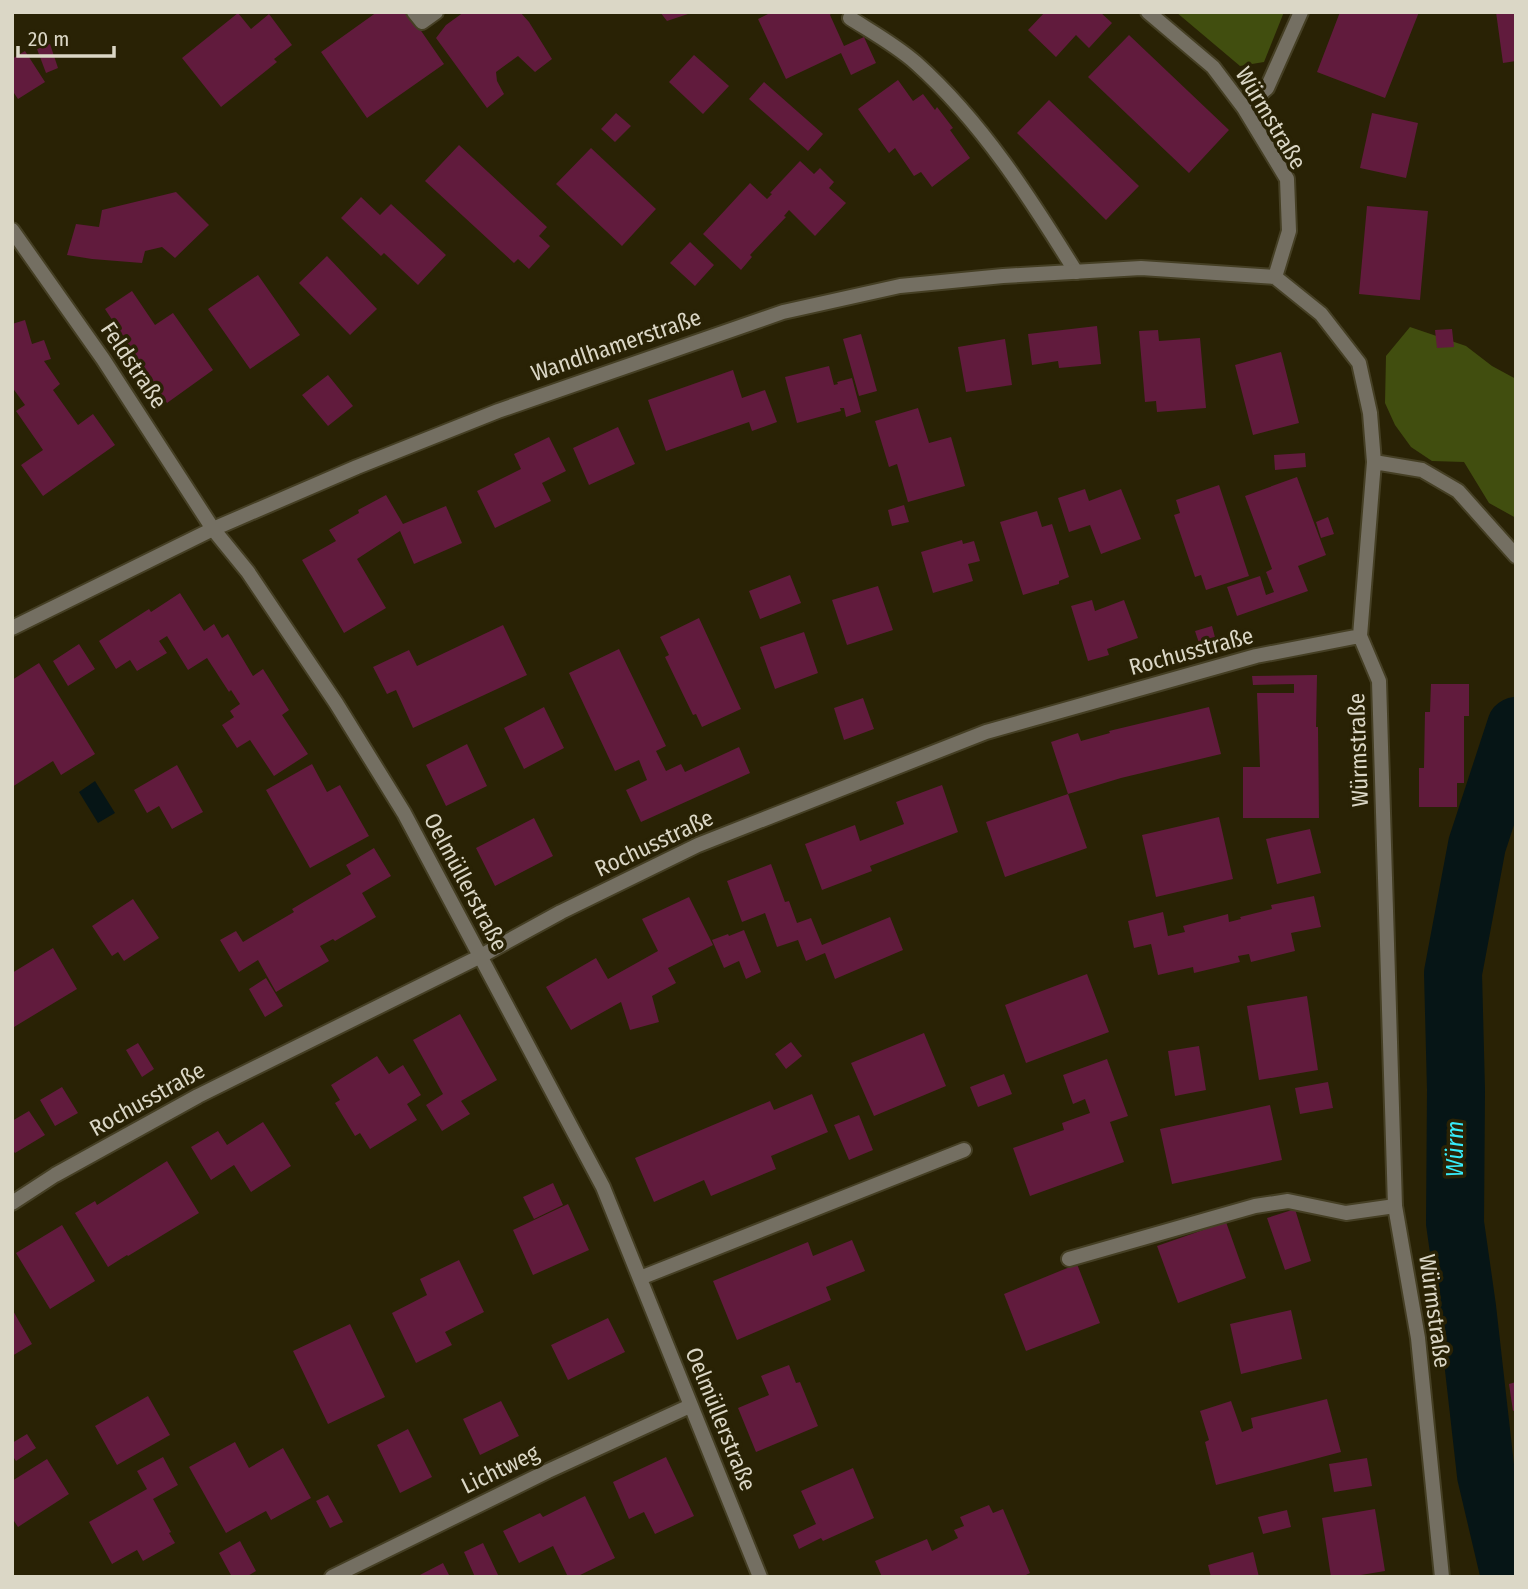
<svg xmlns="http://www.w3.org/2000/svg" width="1528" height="1589" viewBox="0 0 1528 1589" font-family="'Fira Sans Condensed',sans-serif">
<rect width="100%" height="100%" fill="#292205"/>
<path fill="#414e0f" d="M1176 12H1284L1264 62 1240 66Z
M1410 327 1466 346 1492 366 1516 379V518L1489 503 1464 462 1432 461 1411 447 1395 425 1385 403 1386 356Z"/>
<path fill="#061516" d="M95 781 115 813 98 823 79 792Z"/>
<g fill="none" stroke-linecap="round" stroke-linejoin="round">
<path stroke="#061516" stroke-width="58" d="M1510 1577 1486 1475 1467 1307 1455 1223 1456 1090 1453 973 1477 845 1516 726"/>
</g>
<path fill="#611b3d" d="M377 12H408L444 64 367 118 321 52Z
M464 12H520L529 22 552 59 535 72 518 56 496 72 497 81 504 94 487 108 436 38 446 25Z
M660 12H691V13L667 21Z
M772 12H832L830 15 844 46 864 37 876 63 851 75 841 53 786 79 758 19Z
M1045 12H1100L1112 23 1089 48 1076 35 1056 57 1028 30Z
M1340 12H1419L1385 98 1317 72Z
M1496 12H1516V61L1503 63Z
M238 13 251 29 269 14 292 45 274 59 277 62 221 107 182 58Z
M1129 35 1229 130 1189 173 1088 77Z
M50 44 58 68 46 73 37 49Z
M25 51 45 82 18 99 12 90V59Z
M694 55 729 86 703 114 669 82Z
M898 80 913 101 923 94 935 110 937 107 953 128 950 130 970 158 932 187 921 172 914 176 895 148 889 153 858 109Z
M764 82 823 134 808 151 749 99Z
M1049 100 1139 186 1106 220 1017 133Z
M616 113 631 126 615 142 601 129Z
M1372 113 1418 123 1406 178 1360 168Z
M459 145 547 227 539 236 550 246 529 269 518 259 514 263 425 181Z
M591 148 656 209 622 246 556 184Z
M800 161 814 174 820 168 834 182 829 188 846 203 815 236 789 210 784 216 786 217 750 255 752 257 741 270 703 234 750 183 767 199 772 194 770 193Z
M176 192 209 225 175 258 162 247 145 251 142 263 92 259 67 255 76 224 99 227 102 210Z
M361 197 380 215 391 204 446 255 418 285 384 253 381 256 341 218Z
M1367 206 1428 211 1420 300 1359 294Z
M690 242 714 265 695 286 670 263Z
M327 256 377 309 350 335 299 283Z
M258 275 300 335 250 369 208 309Z
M132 291 155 325 173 313 213 370 167 403 105 309Z
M25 320 32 344 44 340 51 359 44 361 60 384 53 390 78 425 93 414 115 445 43 496 21 465 43 450 16 411 25 405 12 387V324Z
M1097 326 1101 364 1059 368 1058 361 1032 365 1028 334Z
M1452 329 1454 347 1437 348 1435 330Z
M1158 330 1159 341 1200 338 1206 408 1157 412 1156 401 1145 402 1139 331Z
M861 334 877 391 859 396 843 339Z
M1005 339 1012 385 966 392 958 347Z
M1281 352 1299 423 1253 435 1235 365Z
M829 366 834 385 838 384 837 382 852 378 861 412 846 417 844 408H840L841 411 797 423 785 377Z
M733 370 742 398 765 390 777 422 752 431 749 422 666 451 648 400Z
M328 375 353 406 328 426 302 395Z
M918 408 929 443 951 437 965 486 908 502 897 464 889 467 875 421Z
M618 427 635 464 589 485 573 448Z
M549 437 566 471 542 483 551 501 495 528 477 491 521 469 514 454Z
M1305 453 1306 467 1275 470 1274 455Z
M1297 477 1326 555 1298 566 1308 591 1237 616 1227 587 1260 576 1266 595 1274 592 1266 572 1272 569 1245 496Z
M1219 485 1249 576 1206 590 1201 575 1195 577 1174 515 1180 513 1176 500Z
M1085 489 1089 501 1121 489 1141 539 1101 554 1090 525 1069 532 1058 498Z
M386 495 403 524 446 506 462 543 414 564 400 531 357 559 386 608 344 633 302 560 336 541 329 530 359 513 358 510Z
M904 505 909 522 892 526 888 510Z
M1037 511 1042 527 1052 524 1069 577 1059 581V584L1023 595 1000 522Z
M1328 517 1334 534 1321 538 1316 522Z
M962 540 963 544 974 541 980 561 968 564 973 581 933 593 921 552Z
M790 575 801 603 760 619 749 591Z
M878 586 893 630 847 645 832 600Z
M180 593 204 631 214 624 222 638 228 634 253 676 263 669 289 710 282 715 308 754 274 776 250 740 237 748 222 725 234 717 230 711 240 704 231 690 229 692 207 658 188 670 167 636 159 641 167 653 137 671 130 660 116 669 99 641 149 609 151 612Z
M1092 600 1095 611 1124 600 1138 638 1107 649 1109 655 1088 661 1071 606Z
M699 618 741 709 702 727 696 714 693 715 665 657 669 655 660 637Z
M503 625 527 675 413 728 396 690 387 694 373 667 409 650 417 666Z
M1212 626 1216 641 1200 646 1195 631Z
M804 632 818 673 775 689 760 647Z
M79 644 95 669 68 686 53 661Z
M619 649 666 746 656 751 666 771 681 764 685 772 739 747 750 773 641 822 626 790 647 780 639 760 615 771 569 673Z
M39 663 95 754 61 775 53 761 12 787V680Z
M1317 675 1316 727H1318L1319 818H1243V767H1260L1257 693H1294V684L1253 685 1252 676Z
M1431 684H1469V716H1464V783H1457V807H1419V768H1424L1425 712H1430Z
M863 698 874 729 844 740 834 708Z
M544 707 564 748 524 769 504 728Z
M1209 707 1221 754 1121 778 1068 794 1051 742 1078 733 1081 741 1110 733 1109 731Z
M467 744 487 786 446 806 426 765Z
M312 764 327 792 340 785 369 836 310 868 266 790Z
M177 765 203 812 172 829 159 806 147 813 134 790Z
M942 785 958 832 870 866 872 871 822 890 805 844 855 825 860 841 904 824 896 802Z
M1068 794 1087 848 1005 877 986 822Z
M1219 817 1233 879 1156 897 1142 835Z
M534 818 553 856 495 886 476 848Z
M1310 829 1321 873 1277 884 1266 839Z
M374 848 391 876 362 893 376 917 335 941 333 939 320 946 329 961 276 992 258 960 239 972 220 940 236 931 243 942 294 912 292 909 351 874 346 865Z
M771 864 785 902 789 901 797 923 811 918 822 945 890 917 903 950 835 979 825 953 806 961 798 940 777 947 765 913 742 922 727 881Z
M1314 896 1321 927 1291 933 1295 951 1251 962 1249 954 1238 956 1240 962 1194 973 1193 967 1158 975 1151 944 1134 948 1128 921 1163 912 1168 936 1185 932 1183 926 1228 914 1229 922 1241 919 1240 917 1272 909 1271 905Z
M689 897 713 945 668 968 676 983 652 996 659 1022 630 1030 621 1002 571 1030 546 987 596 958 608 979 658 951 642 919Z
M133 899 159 938 124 961 118 952 112 956 92 926Z
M744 930 761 972 746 979 739 961 724 968 712 940 728 934 729 936Z
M53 948 77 989 14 1027 12 1024V973Z
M1087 974 1109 1032 1026 1063 1005 1005Z
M266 978 283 1006 265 1017 249 989Z
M1307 996 1318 1070 1259 1080 1247 1006Z
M460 1014 497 1080 461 1101 470 1114 442 1131 426 1105 443 1094 413 1040Z
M924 1033 946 1086 874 1116 851 1063Z
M791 1042 802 1056 786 1069 775 1054Z
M138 1043 154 1069 142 1077 126 1050Z
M1199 1046 1206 1090 1175 1096 1168 1051Z
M377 1056 389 1074 403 1065 421 1095 407 1104 417 1120 370 1149 360 1133 355 1136 341 1113 335 1103 340 1100 331 1085Z
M1107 1059 1128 1116 1110 1122 1124 1162 1030 1196 1013 1148 1064 1130 1062 1123 1090 1113 1085 1099 1073 1104 1063 1075Z
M1004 1074 1012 1094 978 1107 970 1087Z
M1328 1082 1333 1108 1300 1114 1295 1088Z
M62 1087 78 1113 55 1126 40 1100Z
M812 1094 828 1132 771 1156 776 1169 711 1196 704 1180 654 1202 635 1158 770 1101 774 1110Z
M1270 1105 1282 1160 1172 1184 1160 1129Z
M29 1111 45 1135 15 1153 12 1149V1121Z
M859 1115 873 1150 849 1160 834 1125Z
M263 1122 291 1166 251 1192 234 1165 211 1180 191 1147 218 1131 227 1145Z
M167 1161 199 1213 128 1256 127 1255 108 1267 75 1213 95 1201 97 1205Z
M553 1183 563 1205 534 1219 523 1197Z
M568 1204 589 1250 533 1275 513 1230Z
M1295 1209 1311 1261 1285 1270 1267 1218Z
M1226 1222 1246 1278 1178 1303 1157 1246Z
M62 1225 95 1281 50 1309 16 1253Z
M852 1240 865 1271 826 1287 831 1300 737 1340 713 1281 808 1242 813 1256Z
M459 1260 484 1312 445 1332 452 1345 416 1363 392 1313 427 1295 420 1279Z
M1077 1264 1100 1323 1026 1351 1004 1294Z
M12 1309 32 1344 12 1356Z
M1291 1310 1302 1359 1241 1374 1230 1324Z
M608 1318 625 1352 568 1380 551 1345Z
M350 1324 385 1397 328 1424 293 1351Z
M789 1365 796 1383 800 1382 818 1426 756 1452 738 1408 769 1395 761 1376Z
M1516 1382V1410L1513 1411 1509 1384Z
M148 1396 170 1435 117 1465 95 1426Z
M1327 1399 1341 1452 1216 1485 1205 1442 1209 1440 1200 1411 1231 1401 1242 1432 1253 1428 1251 1418Z
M501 1401 519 1436 480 1455 463 1419Z
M408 1429 432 1477 400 1493 377 1445Z
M27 1434 36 1448 16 1461 12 1455V1443Z
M235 1442 249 1468 283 1448 311 1498 271 1520 266 1511 226 1533 189 1467Z
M163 1457 178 1485 153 1499 171 1532 169 1533 175 1543 143 1561 137 1550 112 1564 89 1522 147 1489 137 1471Z
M666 1457 694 1516 655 1534 644 1512 629 1519 613 1482Z
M1367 1458 1372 1486 1334 1492 1329 1464Z
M47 1459 69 1494 18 1527 12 1518V1481Z
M853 1468 874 1518 823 1541 821 1538 799 1549 793 1535 816 1524 801 1491Z
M328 1495 343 1522 330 1528 316 1501Z
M585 1496 615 1558 576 1577H568L553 1546 519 1563 503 1531 540 1513 543 1517Z
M989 1505 993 1513 1003 1509 1030 1573 1022 1577H882L875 1561 927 1539 932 1551 958 1538 954 1530 964 1526 960 1517Z
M1375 1509 1385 1571 1349 1577H1331L1322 1518Z
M1287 1510 1291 1527 1263 1534 1258 1517Z
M240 1541 256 1571 246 1577H232L219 1553Z
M483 1543 499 1577H475L464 1552Z
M1253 1552 1259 1577H1211L1208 1565Z
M443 1563 450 1577H416Z"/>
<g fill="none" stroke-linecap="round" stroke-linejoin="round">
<defs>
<path id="service" d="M414 12 422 22 436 12
M850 18C872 32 897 46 916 63 982 122 1030 198 1076 272
M1069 1259 1255 1206 1288 1201 1346 1213 1395 1206"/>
<path id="minor" d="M1148 12 1213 67 1244 108 1287 179 1289 231 1275 277 1321 314 1359 363 1370 413 1374 462 1360 636 1379 681 1395 1206 1418 1338 1442 1577
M1244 108 1267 88 1301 12
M12 230 103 359 213 529 248 572 336 703 404 813 603 1187 760 1577
M1374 462 1422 470 1458 491 1516 556
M12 628 213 529 357 467 498 411 783 312 900 286 1003 276 1141 268 1275 277
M12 1203 55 1175 198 1096 479 957 561 912 698 845 986 732 1256 656 1360 636
M640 1278 964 1150
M332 1577 548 1471 690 1406"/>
</defs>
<use href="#service" stroke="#453f24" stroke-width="18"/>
<use href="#minor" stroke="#453f24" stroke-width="18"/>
<use href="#service" stroke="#746f62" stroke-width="14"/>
<use href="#minor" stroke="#746f62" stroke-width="14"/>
</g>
<g text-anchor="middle" stroke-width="7" stroke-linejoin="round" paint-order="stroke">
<g font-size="23" fill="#dbd7c6" stroke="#292205">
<text transform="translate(1271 118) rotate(59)" y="8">Würmstraße</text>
<text transform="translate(616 345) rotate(-19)" y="8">Wandlhamerstraße</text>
<text transform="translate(134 365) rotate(56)" y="8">Feldstraße</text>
<text transform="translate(1191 651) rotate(-15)" y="8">Rochusstraße</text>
<text transform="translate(1358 750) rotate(-92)" y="8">Würmstraße</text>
<text transform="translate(654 843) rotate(-25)" y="8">Rochusstraße</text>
<text transform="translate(466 882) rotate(62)" y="8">Oelmüllerstraße</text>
<text transform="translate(147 1099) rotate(-29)" y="8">Rochusstraße</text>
<text transform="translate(1435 1311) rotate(82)" y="8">Würmstraße</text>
<text transform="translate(721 1419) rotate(68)" y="8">Oelmüllerstraße</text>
<text transform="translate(500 1469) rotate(-26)" y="8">Lichtweg</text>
</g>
<g font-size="24" font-style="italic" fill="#37ebf8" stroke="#292205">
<text transform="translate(1455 1149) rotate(-90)" y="8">Würm</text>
</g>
</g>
<rect width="1528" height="1589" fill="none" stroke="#dbd7c6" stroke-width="28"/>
<path d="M18 46v10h96v-10" fill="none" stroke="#dbd7c6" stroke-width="3.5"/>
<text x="28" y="46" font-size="21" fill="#dbd7c6" stroke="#292205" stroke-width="5" paint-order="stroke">20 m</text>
</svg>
